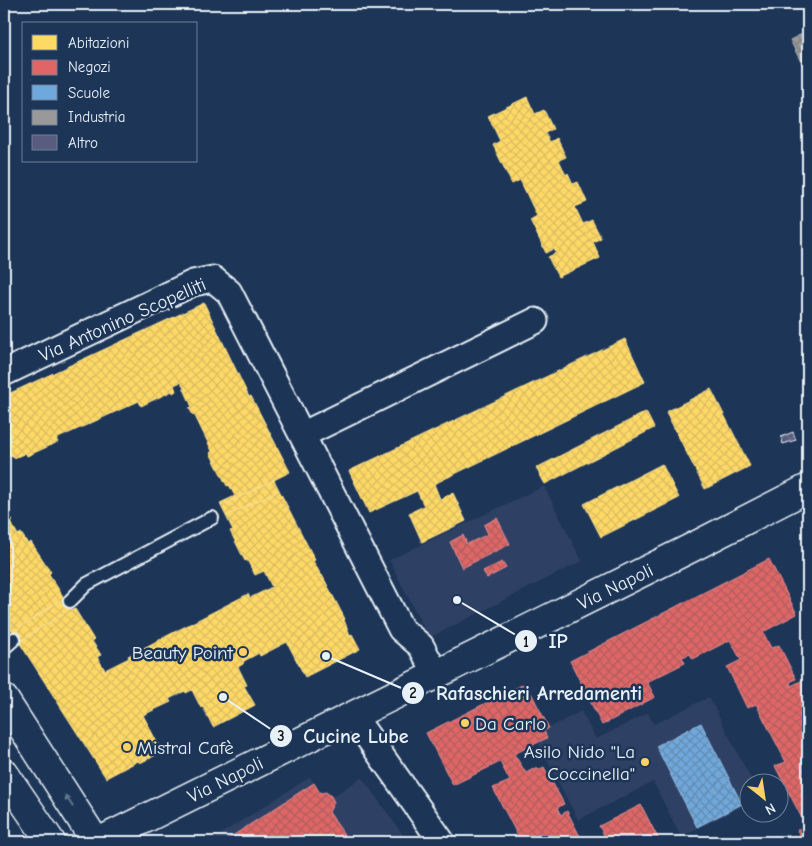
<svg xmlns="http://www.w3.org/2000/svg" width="812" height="846" viewBox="0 0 812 846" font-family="'Comic Neue',sans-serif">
<defs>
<pattern id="homes-cross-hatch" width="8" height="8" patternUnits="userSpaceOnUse" patternTransform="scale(1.25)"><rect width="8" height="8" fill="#ffd966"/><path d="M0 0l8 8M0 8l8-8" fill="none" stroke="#dabc60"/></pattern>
<pattern id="shops-cross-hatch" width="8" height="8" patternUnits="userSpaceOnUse" patternTransform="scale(1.25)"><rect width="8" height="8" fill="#e06666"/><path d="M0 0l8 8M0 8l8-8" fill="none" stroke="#b25d5e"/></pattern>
<pattern id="schools-cross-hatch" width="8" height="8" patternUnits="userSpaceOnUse" patternTransform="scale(1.25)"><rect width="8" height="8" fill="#6fa8dc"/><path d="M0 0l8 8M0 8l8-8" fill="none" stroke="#638bb0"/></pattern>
<pattern id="industry-cross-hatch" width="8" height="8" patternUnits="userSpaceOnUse" patternTransform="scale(1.25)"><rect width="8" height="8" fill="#999"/><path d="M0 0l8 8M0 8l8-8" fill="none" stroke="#808181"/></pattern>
<pattern id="building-cross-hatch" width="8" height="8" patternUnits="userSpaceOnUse" patternTransform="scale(1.25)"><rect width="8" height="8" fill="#5a5c7f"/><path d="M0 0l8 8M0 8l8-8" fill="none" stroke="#727492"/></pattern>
</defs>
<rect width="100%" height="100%" fill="#1d3557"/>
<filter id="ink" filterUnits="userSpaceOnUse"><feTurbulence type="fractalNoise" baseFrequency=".02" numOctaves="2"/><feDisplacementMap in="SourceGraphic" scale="10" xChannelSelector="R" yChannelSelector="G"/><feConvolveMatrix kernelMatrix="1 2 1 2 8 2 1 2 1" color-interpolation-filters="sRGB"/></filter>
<g filter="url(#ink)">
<path fill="#2f4163" d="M544 486 582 561 429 638 389 560Z
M709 697 753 783 750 784 749 803 681 837 653 782 578 820 538 743 547 738 544 731 581 711 596 739 648 713 654 724Z
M310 777 320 793 326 792 332 797 362 777 408 842H208Z"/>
<path fill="url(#homes-cross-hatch)" stroke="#f8e092" d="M527 97 535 114 544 110 553 129 545 133 550 142 557 138 566 157 559 160 566 175 568 173 573 184 578 182 587 202 575 207 583 224 592 220 601 238 593 242 600 258 558 277 548 257 556 253 554 249 546 253 530 220 537 216 520 180 512 184 493 145 500 141 488 116Z
M204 303 249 397 251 396 290 472 221 506 220 503 235 496 229 485 227 486 210 453 212 451 194 414 193 415 189 408 192 407 181 382 174 385 176 391 173 393 172 391 141 406 139 401 56 439 58 442 27 456 26 453 14 458 12 455 4 459V396Z
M625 339 645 382 434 484 440 499 453 493 466 521 422 542 409 513 424 506 417 491 369 513 349 471Z
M711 389 750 466 705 489 666 412Z
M646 412 654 428 545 484 536 468Z
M662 464 679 498 601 537 584 504Z
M274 480 279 490 226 516 221 506Z
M279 490 315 560 313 561 321 575H322L345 619 344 620 350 635 352 634 360 649 305 677 287 642 260 656 259 653 244 661 243 664 238 667 247 685 244 686 255 705 213 727 203 707 201 708 192 690 186 693 185 691 169 699 171 702 143 715 162 752 140 763 138 761 106 778 19 642 71 608 72 610 75 609 94 640 92 641 101 655 97 657 105 670 129 658 128 656 248 594 250 598 272 587 264 571 255 575 247 560 245 561 230 531 233 530 226 516Z
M4 507 13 521 11 523 18 535 21 533 28 544 31 542 51 572 49 574 64 598 13 632 4 618Z
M64 598 71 608 19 642 13 632Z"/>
<path fill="url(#shops-cross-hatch)" stroke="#e29092" d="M497 518 510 544 462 568 450 542 463 535 467 544 488 534 484 525Z
M769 559 797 614 763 632 771 648 779 645 796 679 790 682 791 686 807 678 808 680V842H803L797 830 806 826 775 766 786 762 756 704 747 708 727 667 741 660 730 640 693 659 690 654 682 657 685 663 647 682 655 697 602 725 570 661Z
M502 562 506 568 487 578 483 571Z
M526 683 549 728 544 731 547 738 514 754 526 773 537 767 538 770 544 767 564 804 557 808 561 815 567 811 583 842H521L493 788 510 781 500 762 453 785 426 733Z
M314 783 320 793 326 792 331 796 334 802 329 812 349 842H223Z
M641 805 660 842H608L599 826Z"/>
<path fill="url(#schools-cross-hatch)" stroke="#93bee4" d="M701 723 742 804 697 827 656 746Z"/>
<path fill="url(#industry-cross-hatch)" stroke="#b1b3b6" d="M808 31V76L790 40Z"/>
<path fill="url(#building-cross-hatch)" stroke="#e8f1f8" d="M793 432 796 440 783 444 781 437Z"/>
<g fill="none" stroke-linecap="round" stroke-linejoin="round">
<defs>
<path id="service" d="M70 601 87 584 212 518
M4 648 14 639"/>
<path id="minor" d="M4 373 193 283 213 279 229 292 401 629 421 646 436 674
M302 435 535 321
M353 716 442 842"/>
<path id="secondary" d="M4 699 96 842
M4 773 51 842
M98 842 691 548 808 488"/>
</defs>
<use href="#service" stroke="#e8f1f8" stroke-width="16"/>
<use href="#minor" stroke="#e8f1f8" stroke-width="29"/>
<use href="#secondary" stroke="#e8f1f8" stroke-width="31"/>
<use href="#service" stroke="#1d3557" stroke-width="12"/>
<use href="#minor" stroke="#1d3557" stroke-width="25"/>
<use href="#secondary" stroke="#1d3557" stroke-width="28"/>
</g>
<defs><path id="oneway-solid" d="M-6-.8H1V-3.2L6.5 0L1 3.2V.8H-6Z" transform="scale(1.25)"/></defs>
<use fill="#64778f" href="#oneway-solid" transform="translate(69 801) rotate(-123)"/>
</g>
<g fill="#ffd166" stroke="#1d3557" stroke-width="2">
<circle cx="243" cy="652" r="5"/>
<circle cx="465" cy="723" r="5"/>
<circle cx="127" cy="747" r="5"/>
<circle cx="645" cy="762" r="5"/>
</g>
<g text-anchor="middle" stroke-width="5" stroke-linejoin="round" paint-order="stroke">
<g font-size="19" fill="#e8f1f8" stroke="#1d3557">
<text transform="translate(122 319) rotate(-24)" y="7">Via Antonino Scopelliti</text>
<text transform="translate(615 586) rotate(-26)" y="7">Via Napoli</text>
<text transform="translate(225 779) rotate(-26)" y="7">Via Napoli</text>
</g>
<g font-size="19" fill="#e8f1f8" stroke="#1d3557" text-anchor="end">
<text x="233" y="659">Beauty Point</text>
<text x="475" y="730" text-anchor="start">Da Carlo</text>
<text x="137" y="754" text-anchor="start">Mistral Cafè</text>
<text x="635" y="758">Asilo Nido "La<tspan x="635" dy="22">Coccinella"</tspan></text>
</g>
</g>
<path fill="none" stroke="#e8f1f8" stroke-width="2" d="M457 600L526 641M326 656L413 693M223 697L281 736"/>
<g fill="#e8f1f8" stroke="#1d3557" stroke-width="2">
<circle cx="457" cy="600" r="5"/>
<circle cx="326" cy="656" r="5"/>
<circle cx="223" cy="697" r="5"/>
<circle cx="526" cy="641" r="12"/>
<circle cx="413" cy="693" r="12"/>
<circle cx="281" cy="736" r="12"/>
</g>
<g font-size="15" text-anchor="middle" font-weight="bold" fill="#111">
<text x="526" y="647">1</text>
<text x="413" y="698">2</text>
<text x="281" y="741">3</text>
</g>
<g font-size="20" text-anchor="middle" font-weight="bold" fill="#e8f1f8" stroke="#1d3557" stroke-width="5" stroke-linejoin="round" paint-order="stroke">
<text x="558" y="648">IP</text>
<text x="539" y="700">Rafaschieri Arredamenti</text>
<text x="356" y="743">Cucine Lube</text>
</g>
<rect width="812" height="846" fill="none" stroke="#1d3557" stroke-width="20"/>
<rect x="10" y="10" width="792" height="826" fill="none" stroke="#e8f1f8" stroke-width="2" filter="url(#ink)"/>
<rect x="22" y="22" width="175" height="140" fill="#1d3557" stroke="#6e8097"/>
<rect x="32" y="35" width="25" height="15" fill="#ffd966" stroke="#6e8097"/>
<text x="68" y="48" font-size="15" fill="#e8f1f8">Abitazioni</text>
<rect x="32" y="60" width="25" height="15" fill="#e06666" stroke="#6e8097"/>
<text x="68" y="72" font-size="15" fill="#e8f1f8">Negozi</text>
<rect x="32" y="85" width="25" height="15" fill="#6fa8dc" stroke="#6e8097"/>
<text x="68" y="98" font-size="15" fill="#e8f1f8">Scuole</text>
<rect x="32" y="110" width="25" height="15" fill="#999999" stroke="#6e8097"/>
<text x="68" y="122" font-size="15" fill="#e8f1f8">Industria</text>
<rect x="32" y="135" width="25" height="15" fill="#5a5c7f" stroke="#6e8097"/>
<text x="68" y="148" font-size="15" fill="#e8f1f8">Altro</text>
<g transform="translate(764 798) rotate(150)"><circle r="24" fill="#1d3557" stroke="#6e8097"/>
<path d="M0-4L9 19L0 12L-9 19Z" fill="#ffd166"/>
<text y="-8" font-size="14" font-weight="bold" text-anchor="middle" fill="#e8f1f8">N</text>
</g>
</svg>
